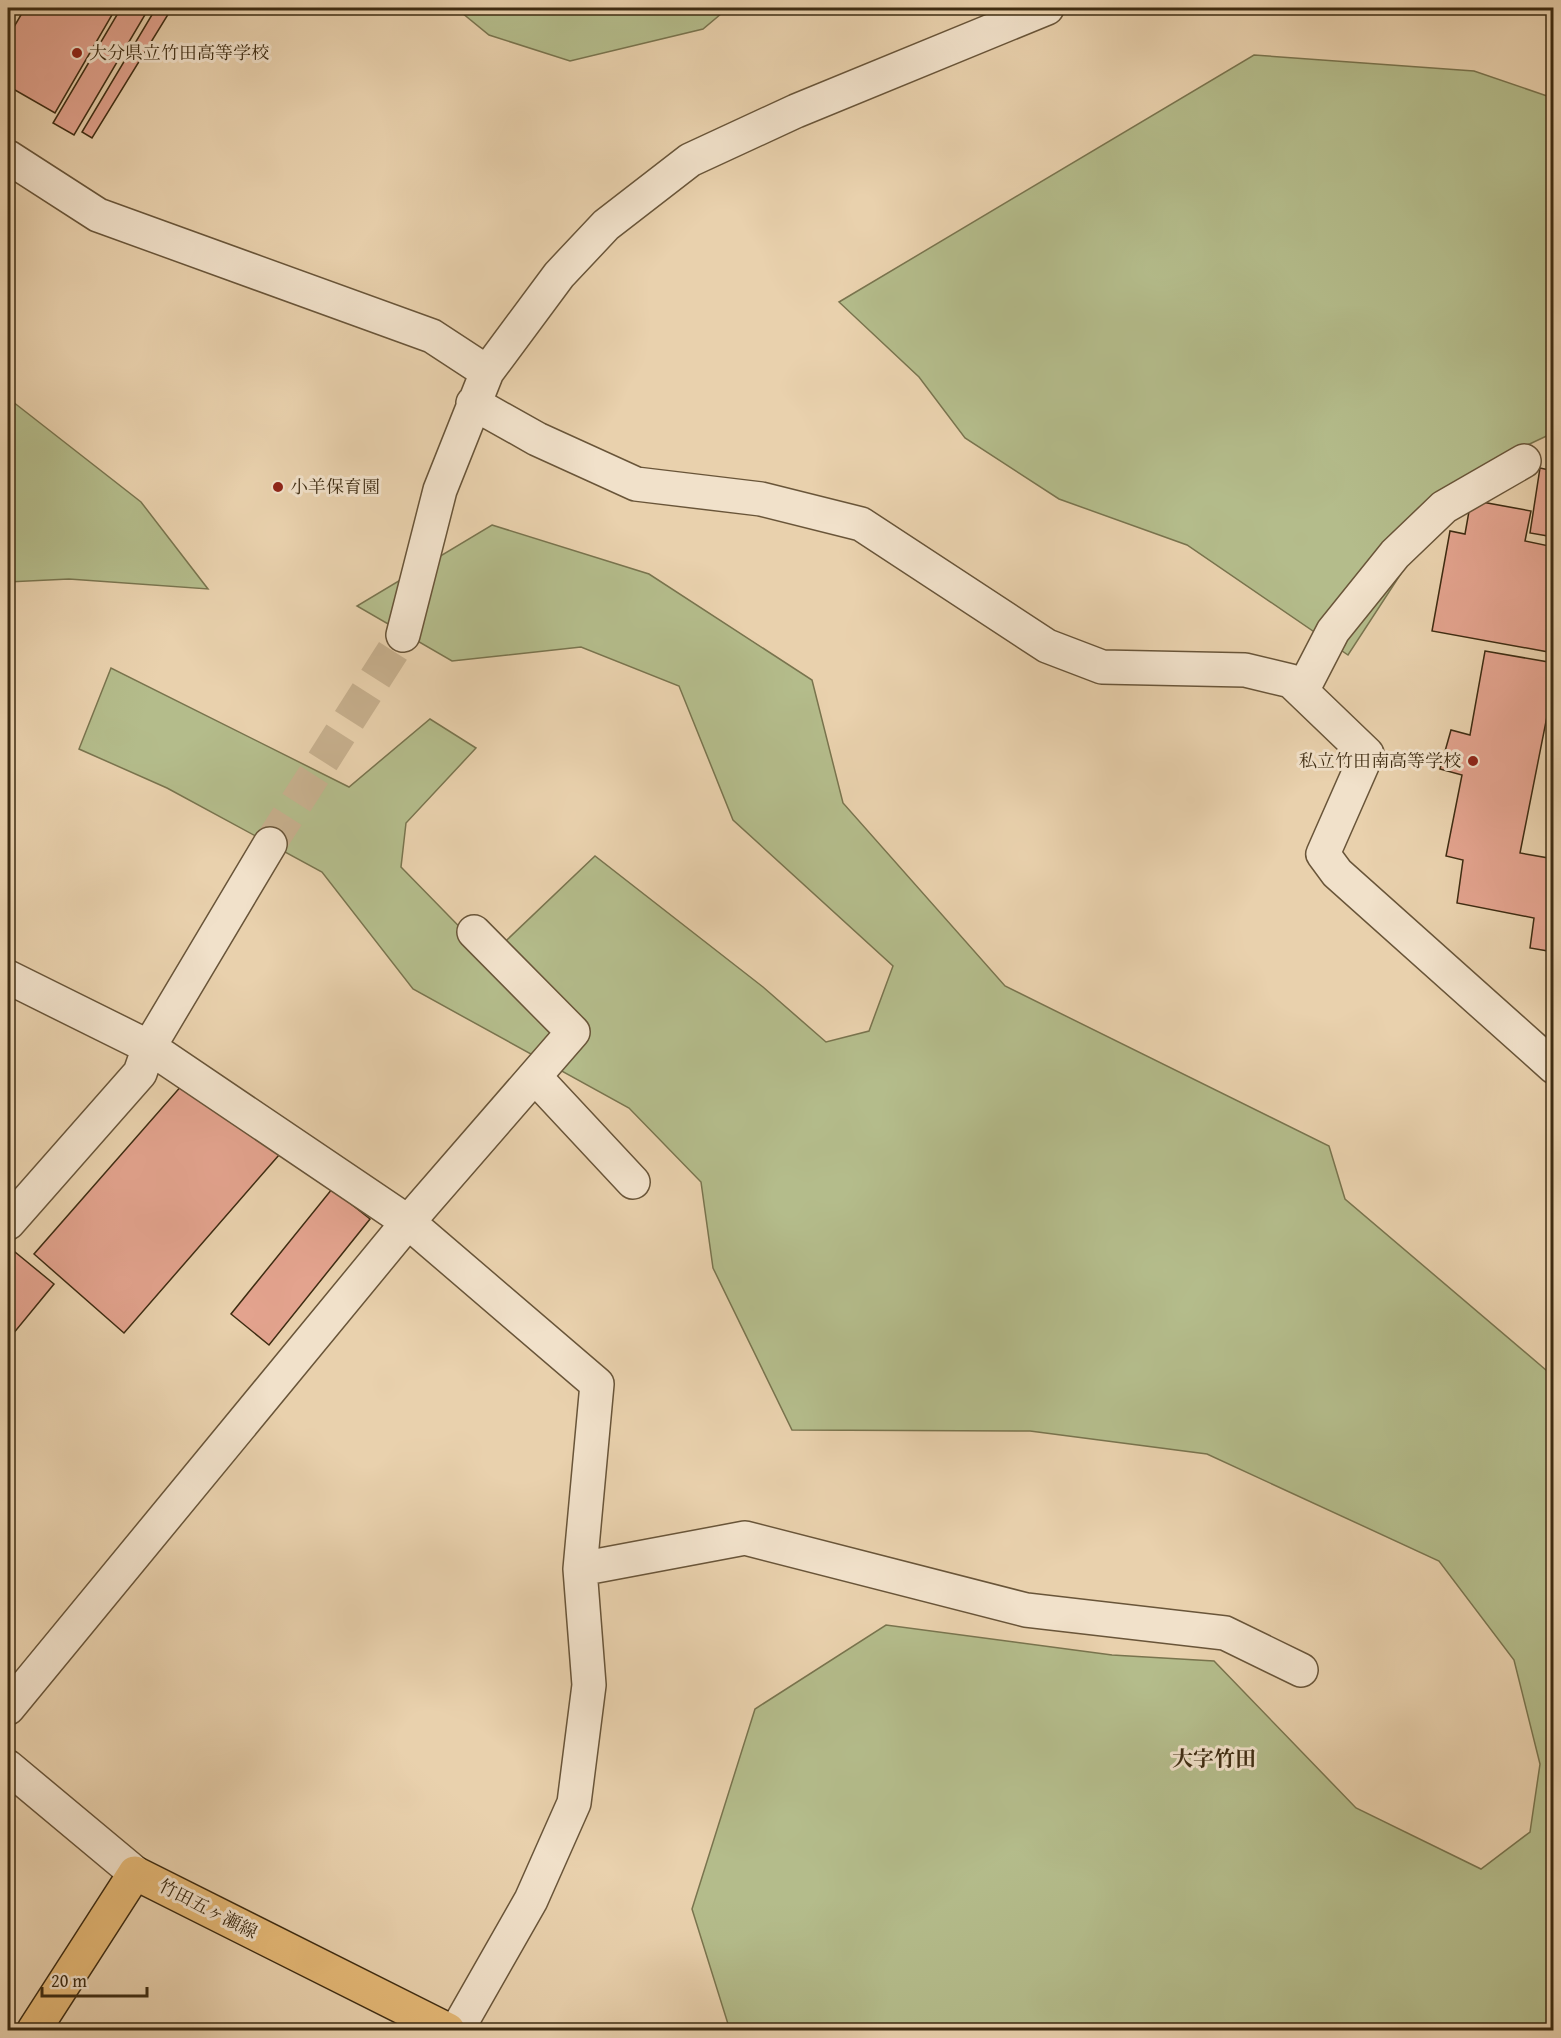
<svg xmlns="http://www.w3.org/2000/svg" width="1561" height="2038" viewBox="0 0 1561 2038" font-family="'Gentium Book Plus','Noto Serif JP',serif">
<rect width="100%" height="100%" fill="#e9d1ad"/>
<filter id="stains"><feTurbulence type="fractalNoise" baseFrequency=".00333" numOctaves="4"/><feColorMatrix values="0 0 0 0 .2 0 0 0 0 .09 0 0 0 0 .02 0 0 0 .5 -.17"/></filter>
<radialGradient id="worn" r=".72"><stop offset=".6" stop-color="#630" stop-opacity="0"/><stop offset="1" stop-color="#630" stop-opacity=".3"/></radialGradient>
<path fill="#b4bc8b" stroke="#79744e" stroke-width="1.5" d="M456 8H728L703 29 570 61 489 35Z
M1254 55 1474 71 1553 98V433L1521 448 1430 529 1348 655 1187 545 1059 499 965 438 919 377 839 302Z
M8 398 141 502 208 589 69 579 8 582Z
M492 525 649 574 812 680 843 803 1005 986 1329 1146 1345 1199 1553 1376V2030H748L728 2024 692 1909 755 1709 886 1625 1112 1655 1214 1661 1356 1808 1481 1869 1530 1832 1540 1764 1514 1660 1439 1561 1207 1454 1030 1431 792 1430 713 1268 701 1182 629 1108 413 989 322 872 167 788 79 749 111 668 349 787 430 719 476 748 406 823 401 867 489 957 595 856 763 987 826 1042 869 1031 893 966 733 820 679 686 581 647 452 661 357 606Z"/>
<path fill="#e3a38e" stroke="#3e2c12" stroke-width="1.5" d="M25 8H116L55 113 8 86V37Z
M121 8H149L74 135 53 123Z
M156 8H172L92 138 82 132Z
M1540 468 1554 471V537L1530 533Z
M1471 500 1531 511 1525 541 1554 547V653L1432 631 1450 531 1465 534Z
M1485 651 1554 663V681L1520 853 1554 859V952L1530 948 1534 918 1457 903 1463 860 1446 856 1462 775 1440 769 1451 730 1470 735Z
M190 1076 279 1155 124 1333 34 1254Z
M332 1189 370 1219 269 1345 231 1314Z
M15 1252 54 1284 8 1340V1261Z"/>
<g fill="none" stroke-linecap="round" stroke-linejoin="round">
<path stroke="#c7b08e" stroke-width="33" stroke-dasharray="33 16" stroke-linecap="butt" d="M270 844 403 635"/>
<defs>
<path id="street" d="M8 157 98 215 432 336 487 372
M473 403 537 439 636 484 761 499 861 524 1047 646 1102 667 1245 670 1291 681 1367 754 1323 854 1337 873 1554 1067
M403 635 440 490 487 372 559 275 606 225 690 160 796 111 1047 8
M1302 691 1333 631 1395 554 1444 507 1524 461
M8 977 149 1047 408 1222 597 1384 580 1569 589 1685 574 1803 531 1900 457 2030
M535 1077 633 1182
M8 1223 140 1073 149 1047 270 844
M580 1569 745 1538 1026 1610 1225 1633 1301 1670
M8 1708 408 1222 573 1032 474 932
M8 1767 135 1873"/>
<path id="primary" d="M34 2030 135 1873 448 2030"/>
</defs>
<use href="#street" stroke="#695539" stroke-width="36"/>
<use href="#primary" stroke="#3e2c12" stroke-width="36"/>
<use href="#street" stroke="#f1e1ca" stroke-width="33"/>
<use href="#primary" stroke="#e4b876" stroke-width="33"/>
</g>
<g fill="#8f2418" stroke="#f1e1ca" stroke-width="2">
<circle cx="77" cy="53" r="6"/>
<circle cx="278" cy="487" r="6"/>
<circle cx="1473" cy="761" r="6"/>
</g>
<g text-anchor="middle" stroke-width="6" stroke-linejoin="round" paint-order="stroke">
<g font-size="18" fill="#3e2c12" stroke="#f1e1ca" text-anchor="start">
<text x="89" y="59">大分県立竹田高等学校</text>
<text x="290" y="493">小羊保育園</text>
<text x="1461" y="767" text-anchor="end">私立竹田南高等学校</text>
</g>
<g font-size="18" fill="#3e2c12" stroke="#f1e1ca">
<text transform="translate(208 1909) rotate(27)" y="6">竹田五ヶ瀬線</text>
</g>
<g font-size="21" font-weight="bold" fill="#3e2c12" stroke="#f1e1ca">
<text x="1214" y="1766">大字竹田</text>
</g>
</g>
<rect width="1561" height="2038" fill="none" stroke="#e9d1ad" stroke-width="30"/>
<rect x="9" y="9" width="1543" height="2020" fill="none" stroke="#3e2c12" stroke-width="3"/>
<rect x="15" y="15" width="1531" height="2008" fill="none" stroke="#3e2c12" stroke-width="1.5"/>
<path d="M42 1987v9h105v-9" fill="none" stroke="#3e2c12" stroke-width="3"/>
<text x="51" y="1987" font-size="18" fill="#3e2c12" stroke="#f1e1ca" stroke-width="4.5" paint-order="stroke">20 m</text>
<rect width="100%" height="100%" filter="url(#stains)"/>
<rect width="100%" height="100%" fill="url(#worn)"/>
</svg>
